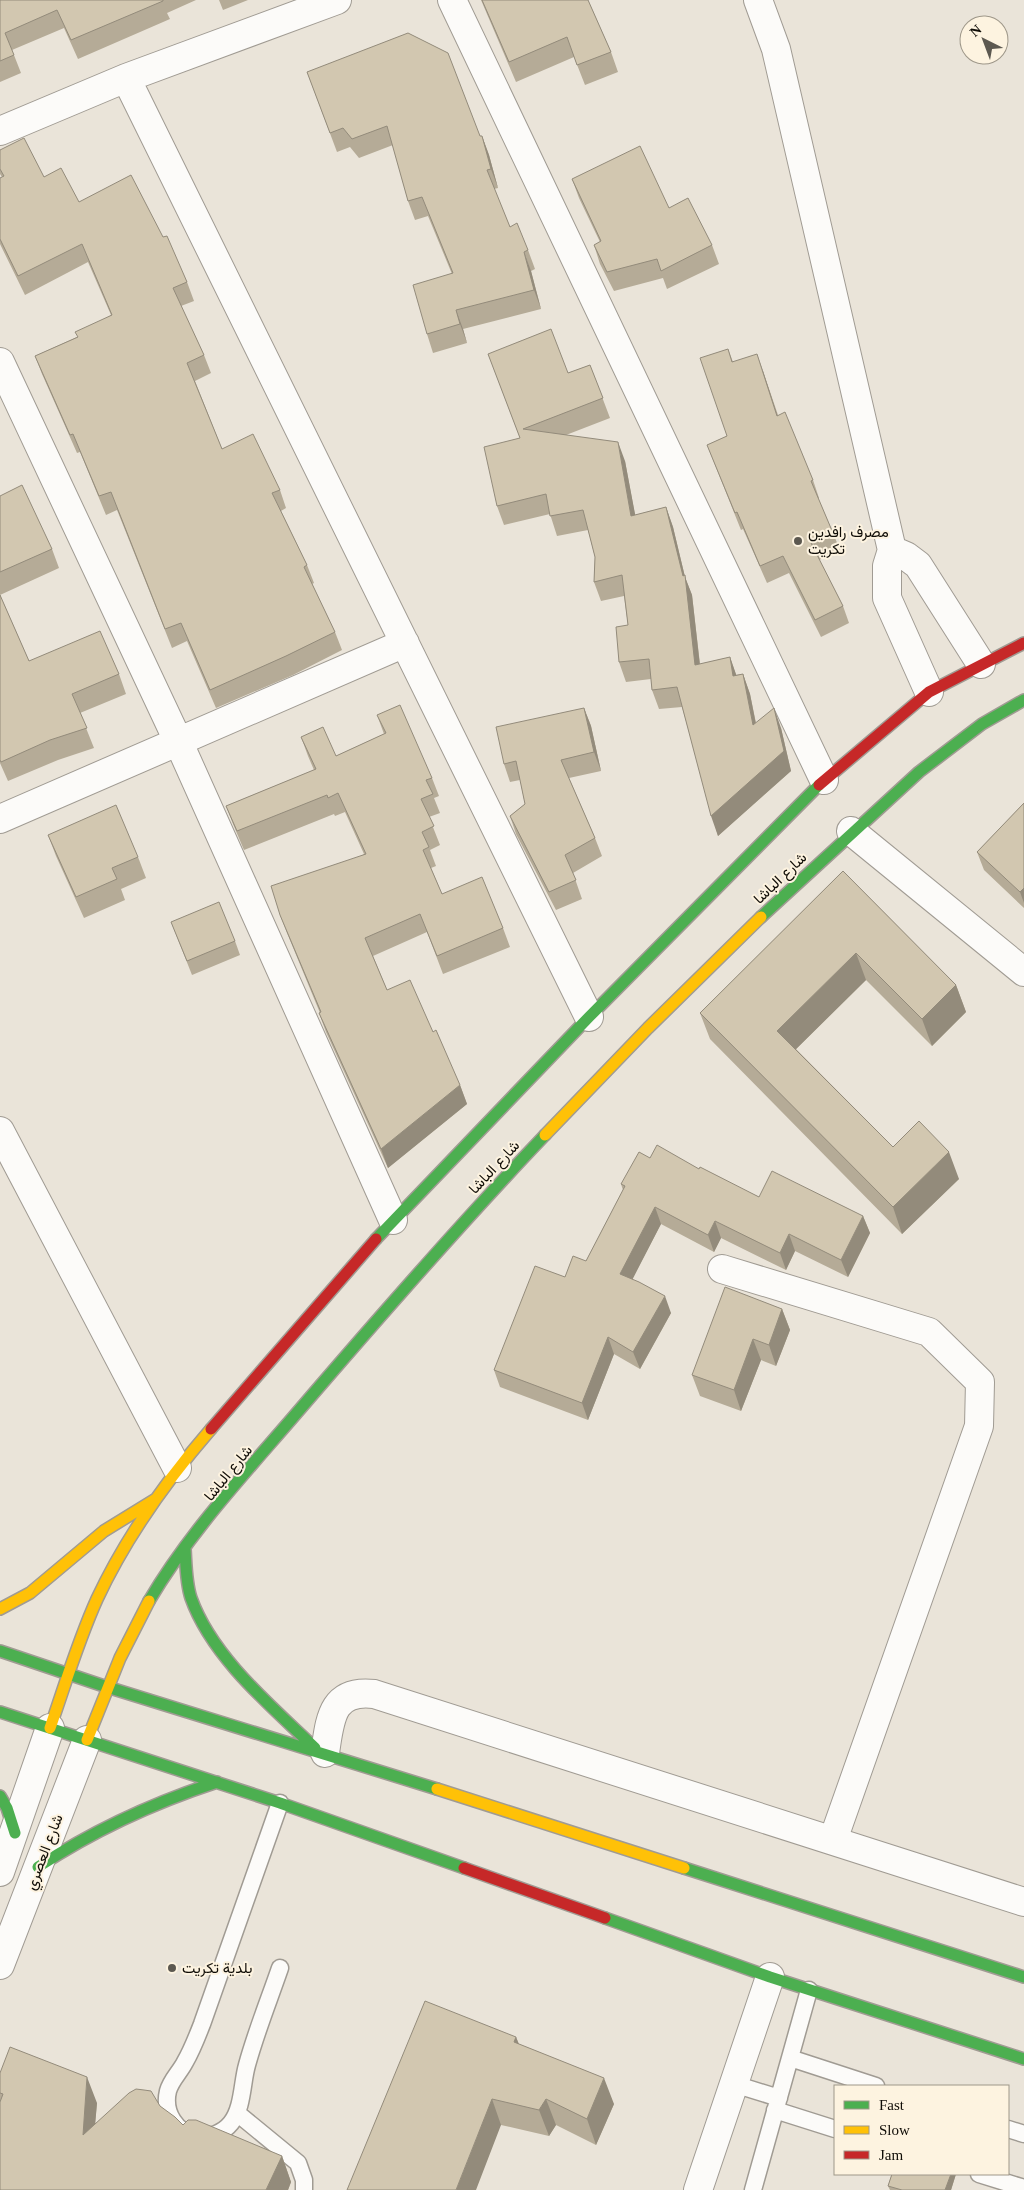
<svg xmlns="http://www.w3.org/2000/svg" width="1024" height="2190" viewBox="0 0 1024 2190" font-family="'Times New Roman',Vazirmatn,serif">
<rect width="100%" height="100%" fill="#eae4d9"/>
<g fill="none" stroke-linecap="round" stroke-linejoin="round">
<defs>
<path id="lane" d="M280 1968C269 2000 256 2032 247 2065 242 2082 243 2108 231 2123 223 2133 210 2138 197 2136 176 2133 163 2112 168 2091 171 2080 180 2072 185 2062 192 2050 197 2037 202 2024L280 1803
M790 2058 876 2086
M734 2084 779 2098
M775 2110 835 2129
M237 2113 298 2163 304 2180V2190
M1008 2129 1024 2134
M979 2174 1024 2188
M753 2190 809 1990"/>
<path id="street" d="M452 0 824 780
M758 0 776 49 892 550 887 566V598L929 692
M126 78 589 1017
M0 131 126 78 337 0
M0 362 179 743 393 1220
M892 550 906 556 918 565 981 664
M0 819 405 643
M851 831 1024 972
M0 1131 177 1468
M722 1269 929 1332 980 1382 979 1426 833 1840
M325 1753C330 1720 331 1689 374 1694L1024 1902
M0 1872 50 1728
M0 1965 87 1740
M698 2190 770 1977"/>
<path id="fast" d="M761 917 919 772 982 724 1024 700
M376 1239 589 1017 819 785
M185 1549C186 1565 186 1583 191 1598 212 1657 271 1706 315 1748
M149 1601C190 1531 248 1470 301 1408 380 1316 460 1224 545 1135
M0 1651 107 1687 437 1789
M0 1712 280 1803 464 1868
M0 1796 7 1808 15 1833
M38 1867C94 1830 153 1803 217 1782
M684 1868 1024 1977
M605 1918 770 1977 1024 2059"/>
<path id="slow" d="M545 1135 648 1028 761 917
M0 1609 30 1593 104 1531 156 1499
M50 1728C65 1685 78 1641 97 1599 126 1537 166 1481 211 1429
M87 1740 120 1658 149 1601
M437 1789 684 1868"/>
<path id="jam" d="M819 785 929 692 1024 643
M211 1429 376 1239
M464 1868 605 1918"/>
</defs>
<use href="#lane" stroke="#a09b93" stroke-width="19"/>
<use href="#street" stroke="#a09b93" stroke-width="30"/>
<use href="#fast" stroke="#a09b93" stroke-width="14"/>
<use href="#slow" stroke="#a09b93" stroke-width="14"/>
<use href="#jam" stroke="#a09b93" stroke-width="14"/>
<use href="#lane" stroke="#fcfbf9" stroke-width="16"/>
<use href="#street" stroke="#fcfbf9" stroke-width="28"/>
<use href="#fast" stroke="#4caf50" stroke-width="11"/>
<use href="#slow" stroke="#ffc107" stroke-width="11"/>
<use href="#jam" stroke="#c62828" stroke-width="11"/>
</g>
<path fill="#b5ab97" d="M0 0H196L167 13 170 19 78 59 64 28 12 50 21 73 0 82Z
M219 0H248L223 10Z
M481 0H588L611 52 618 72 585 85 574 57 516 82Z
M307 72 480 136H482L489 155 498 188 494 189 510 227 528 250 535 269 531 271 541 309 463 329 467 343 433 353 427 334 452 274 428 216 415 220 408 201 393 145 359 158 350 147 337 152Z
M0 150 44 177 79 202 163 237 187 282 194 301 181 306 204 355 211 373 195 381 222 449 280 490 286 508 281 511 307 565 314 583 312 584 335 632 342 650 293 675 216 708 187 641 172 648 117 510 106 515 80 452 77 453 42 374 35 356 77 337 111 315 88 262 25 295 0 244V178L2 177 0 174Z
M572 179 669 208 712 245 719 264 667 289 663 278 614 291 600 264 594 245 600 242 579 198Z
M728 349 733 362 763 371 778 415 813 480 819 498H818L833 533 840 550 819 560 843 606 849 623 821 637 789 573 767 583 743 529 741 530 707 445 727 436Z
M488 354 568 373 590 365 610 418 566 435 625 461 635 515 666 507 673 527 685 577 692 595 700 664 730 657 736 675 743 674 750 694 756 723 781 728 791 771 718 836 682 707 659 709 652 690 651 679 626 682 619 662 628 625 624 596 601 601 594 582 595 557 588 530 557 536 550 514 504 525 497 506 520 438Z
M0 496 52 549 59 568 0 595 29 661 119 674 126 694 80 713 94 748 58 760 8 781 0 763Z
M584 708 591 726 601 771 569 778 595 838 602 856 573 873 582 899 556 910 516 834 510 816 525 804 520 780 510 782 504 764Z
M377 715 432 778 439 796 434 798 440 813 429 817 440 845 430 850 436 866 431 868 442 894 503 928 510 947 443 974 427 932 373 956 387 990 433 1032 460 1085 467 1104 388 1168 326 1032 319 1013H320L287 933 280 915 364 854 345 812 335 816 334 814 244 850 233 824 226 806 314 770 308 756 301 737 336 756 384 734Z
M1024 803V908L984 870 977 852Z
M48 835 138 857 146 878 121 889 125 900 84 918 56 856Z
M843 871 956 985 966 1012 932 1046 866 980 796 1049 893 1147 959 1179 902 1234 710 1039 700 1013Z
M171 922 235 941 240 955 192 975Z
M650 1158 699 1169 759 1197 863 1216 870 1233 848 1277 795 1251 786 1270 721 1238 714 1252 661 1224 632 1279 671 1313 640 1369 614 1354 588 1420 500 1387 494 1370 565 1277 586 1261 623 1190 621 1184Z
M782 1309 790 1330 776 1366 761 1360 741 1411 700 1396 692 1375Z
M516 2037 519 2044 614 2104 596 2145 556 2125 549 2136 501 2125 347 2190Z
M0 2073 97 2103 95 2123 160 2106 183 2125 282 2156 291 2182 288 2190H0Z
M892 2174H956L951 2190H890L888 2186Z"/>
<path fill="#938b7b" d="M482 136 489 155 498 188 491 169Z
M524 252 531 271 541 309 534 290Z
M456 310 463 329 467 343 460 324Z
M757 354 763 371 783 433 777 416Z
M618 442 625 461 639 535 631 516Z
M666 507 673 527 685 577 692 595 702 684 695 665Z
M730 657 737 677 733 676Z
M743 674 750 694 760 745 753 725Z
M584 708 591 726 601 771 594 752Z
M774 708 781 728 791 771 718 836 711 816Z
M1024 888V903L1020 892Z
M856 953 866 980 787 1058 777 1031Z
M956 985 966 1012 932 1046 922 1019Z
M460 1085 467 1104 388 1168 381 1149Z
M949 1152 959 1179 902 1234 893 1207Z
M655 1207 661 1224 626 1292 620 1274Z
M863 1216 870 1233 848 1277 841 1260Z
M715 1221 721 1238 714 1252 708 1235Z
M789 1234 795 1251 786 1270 780 1253Z
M665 1296 671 1313 640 1369 633 1352Z
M782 1309 790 1330 776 1366 769 1345Z
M608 1337 614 1354 588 1420 582 1403Z
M753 1339 761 1360 741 1411 734 1390Z
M516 2037 526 2063 514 2042Z
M87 2077 97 2103 92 2161 83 2135Z
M604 2078 614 2104 596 2145 587 2119Z
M492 2099 501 2125 476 2190H456Z
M546 2099 556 2125 549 2136 539 2110Z
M282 2156 291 2182 288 2190H266Z
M951 2174H956L951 2190H945Z"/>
<path fill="#d2c7b0" stroke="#938b7b" d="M0 0H163V1L71 40 57 10 5 33 14 55 0 61Z
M482 0H588L611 52 577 65 567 37 509 62Z
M408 33 448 53 480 136H482L491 169 487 170 510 227 517 223 528 250 524 252 534 290 456 310 460 324 427 334 413 285 453 273 422 197 408 201 387 126 352 139 343 128 330 133 307 72Z
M24 138 44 177 61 168 79 202 131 175 163 237 167 236 187 282 173 288 204 355 187 363 222 449 253 434 280 490 272 493 307 565 304 567 335 632 286 656 210 690 181 623 165 629 111 492 99 496 73 434 70 435 35 356 78 337 75 332 112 315 82 244 18 276 0 239V178L4 176 0 169V150Z
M640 146 669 208 688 198 712 245 661 271 657 259 607 272 594 245 601 241 572 179Z
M551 329 568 373 590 365 603 398 523 429 618 442 631 516 666 507 683 576 685 575 695 665 730 657 733 676 743 674 753 725 774 708 784 751 711 816 677 687 652 690 649 659 619 662 616 627 628 625 622 575 594 582 595 557 583 510 550 516 546 494 497 506 484 447 520 438 488 354Z
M728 349 732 362 757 354 777 416 785 412 813 480 811 481 833 533 811 543 843 606 815 620 783 556 760 566 737 512 735 513 707 445 727 436 700 358Z
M22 485 52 549 0 572V496Z
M0 595 29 661 100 631 119 674 72 694 87 728 50 740 1 762 0 760Z
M400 705 432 778 426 780 433 794 421 799 434 826 422 832 429 847 423 850 442 894 482 877 503 928 437 956 420 914 365 938 387 990 410 980 433 1032 436 1030 460 1085 381 1149 319 1013 321 1012 280 915 271 886 366 854 338 793 328 798 327 795 237 831 226 806 316 769 301 737 323 727 336 756 386 733 377 715Z
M584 708 594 752 561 760 595 838 565 855 576 880 549 892 510 816 525 804 516 761 504 764 496 727Z
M1024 803V888L1020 892 977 852Z
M116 805 138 857 112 868 117 879 76 897 48 835Z
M843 871 956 985 922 1019 856 953 777 1031 893 1147 919 1121 949 1152 893 1207 700 1013Z
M219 902 235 941 187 961 171 922Z
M657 1145 699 1169 700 1167 759 1197 772 1171 863 1216 841 1260 789 1234 780 1253 715 1221 708 1235 655 1207 620 1274 639 1282 665 1296 633 1352 608 1337 582 1403 494 1370 535 1266 565 1277 573 1256 586 1261 625 1186 621 1184 639 1152 650 1158Z
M725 1287 782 1309 769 1345 753 1339 734 1390 692 1375Z
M425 2001 516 2037 514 2042 604 2078 587 2119 546 2099 539 2110 492 2099 456 2190H347Z
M10 2047 87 2077 83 2135 129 2093 136 2089 144 2090 151 2091 160 2106 175 2117 183 2125 188 2120H196L282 2156 266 2190H0V2102L3 2094 0 2093V2073Z
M892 2174H951L945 2190H902L888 2186Z"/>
<g fill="#5c5850" stroke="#fdf3e0" stroke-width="2">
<circle cx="798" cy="541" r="5"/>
<circle cx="172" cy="1968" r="5"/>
</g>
<g text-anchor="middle" stroke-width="4" stroke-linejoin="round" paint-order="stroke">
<g font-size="15" fill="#100d07" stroke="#fdf3e0" text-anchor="start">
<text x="808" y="537">مصرف رافدين<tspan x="808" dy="17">تكريت</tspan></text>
<text x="182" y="1973">بلدية تكريت</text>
</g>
<g font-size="15" fill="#100d07" stroke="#fdf3e0">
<text transform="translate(780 878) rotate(-44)" y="5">شارع الباشا</text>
<text transform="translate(494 1167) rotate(-47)" y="5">شارع الباشا</text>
<text transform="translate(228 1473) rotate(-51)" y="5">شارع الباشا</text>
<text transform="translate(44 1852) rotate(-69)" y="5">شارع العصري</text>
</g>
</g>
<rect x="834" y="2085" width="175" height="90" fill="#fdf3e0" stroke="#9e9789"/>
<rect x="844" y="2101" width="25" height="8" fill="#4caf50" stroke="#9e9789"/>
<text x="879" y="2110" font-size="15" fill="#100d07">Fast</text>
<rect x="844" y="2126" width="25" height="8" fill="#ffc107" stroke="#9e9789"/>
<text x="879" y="2135" font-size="15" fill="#100d07">Slow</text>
<rect x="844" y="2151" width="25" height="8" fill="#c62828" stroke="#9e9789"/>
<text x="879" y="2160" font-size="15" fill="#100d07">Jam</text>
<g transform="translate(984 40) rotate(318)"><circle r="24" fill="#fdf3e0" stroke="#9e9789"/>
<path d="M0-4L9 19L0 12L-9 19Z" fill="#5c5850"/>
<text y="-8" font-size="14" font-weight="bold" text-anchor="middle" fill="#100d07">N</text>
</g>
</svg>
